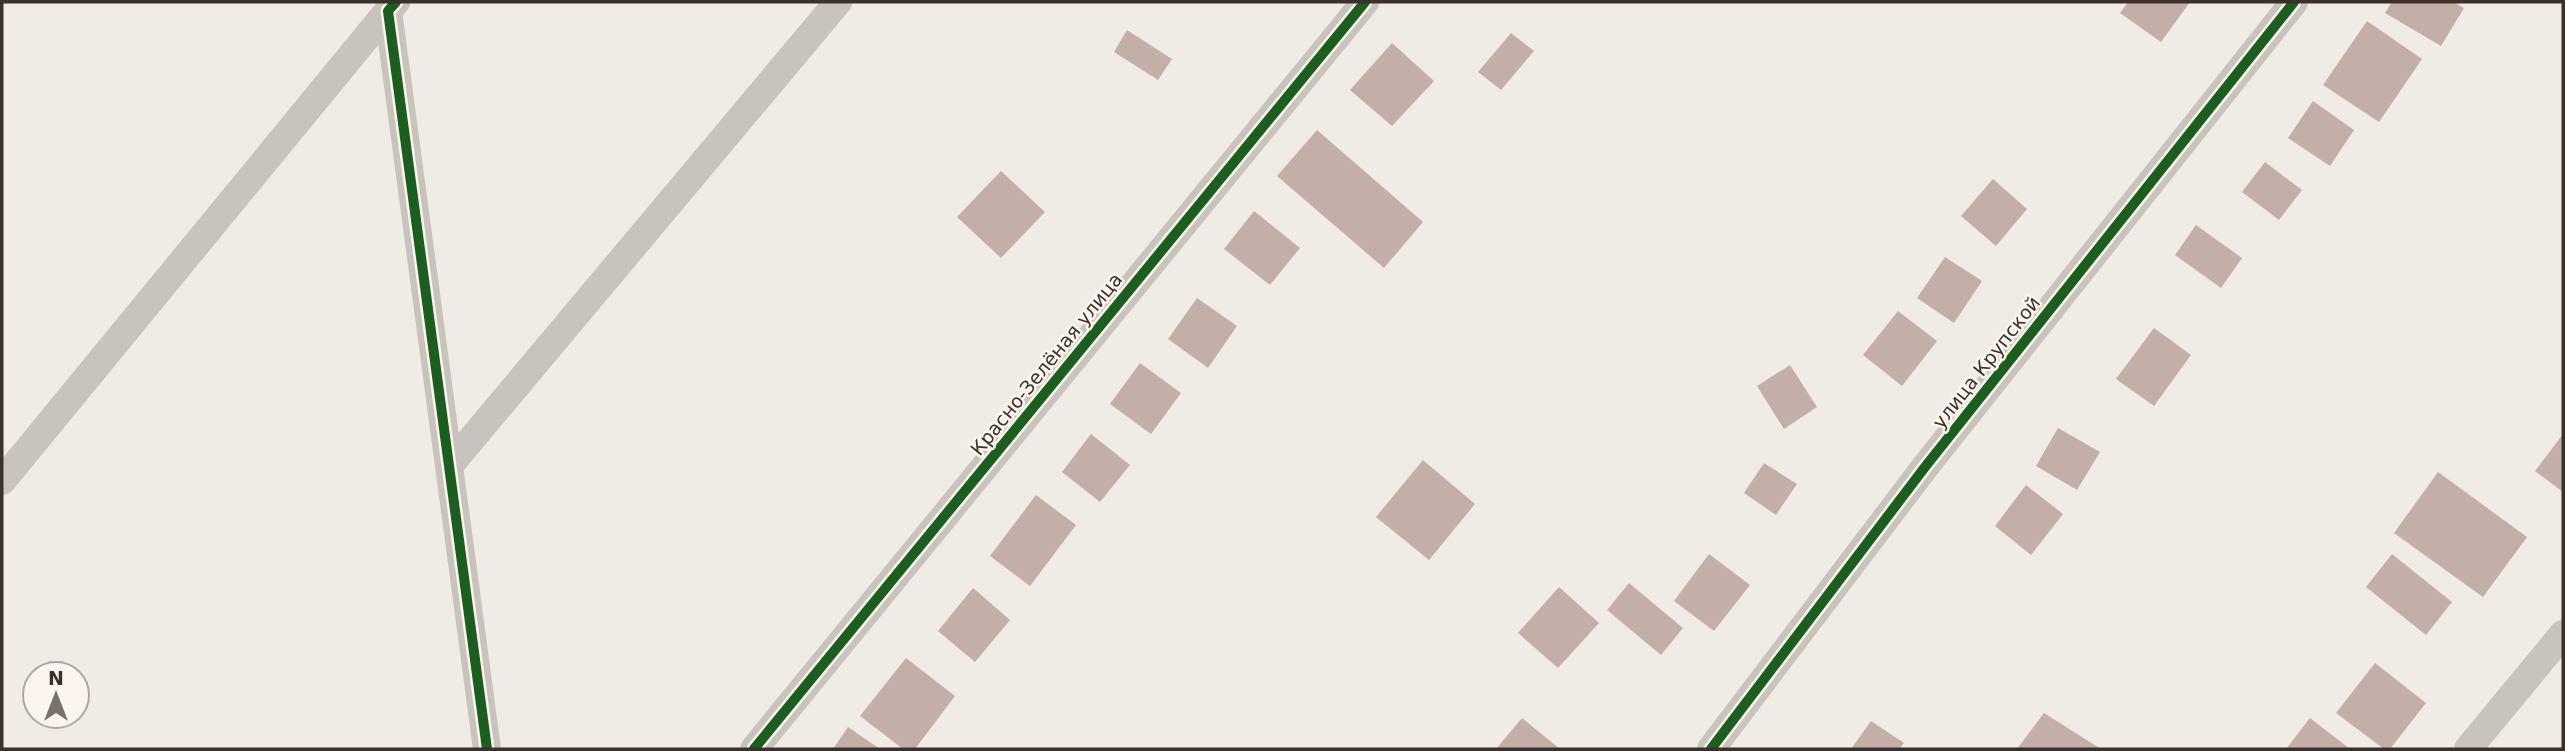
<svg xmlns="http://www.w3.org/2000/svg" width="2565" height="751" viewBox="0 0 2565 751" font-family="'DejaVu Sans',sans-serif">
<rect width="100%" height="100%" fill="#f0ebe5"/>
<path fill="#c3afa7" d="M2128 2H2190L2161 42 2120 13Z
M2392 2H2453L2464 8 2441 46 2385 13Z
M2367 21 2422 59 2379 122 2323 85Z
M1127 30 1172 59 1158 80 1114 52Z
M1511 33 1534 51 1501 90 1478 72Z
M1392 43 1434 81 1392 126 1350 90Z
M2313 101 2354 130 2330 166 2288 138Z
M1317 130 1423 222 1384 268 1277 176Z
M2265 162 2302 190 2279 220 2242 192Z
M1001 171 1045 212 1001 258 957 217Z
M1993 179 2027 209 1996 246 1961 216Z
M1254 211 1300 248 1270 285 1224 249Z
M2196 225 2242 258 2221 288 2175 255Z
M1945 257 1982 281 1954 323 1917 298Z
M1197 298 1237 326 1208 368 1168 339Z
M1898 311 1937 341 1902 386 1863 355Z
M2154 328 2191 355 2154 406 2116 379Z
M1140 363 1181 393 1151 434 1110 404Z
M1790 365 1817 407 1784 429 1757 386Z
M2058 428 2100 452 2077 490 2036 466Z
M1091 434 1130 465 1100 502 1062 472Z
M2563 434V492L2535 471Z
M1423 460 1475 504 1429 560 1376 517Z
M1764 463 1797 484 1776 515 1744 493Z
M2438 472 2527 537 2483 597 2394 533Z
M2026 485 2063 514 2031 555 1995 526Z
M1036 495 1076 525 1030 586 990 556Z
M1709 554 1750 585 1714 631 1674 601Z
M2392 554 2452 602 2426 635 2366 587Z
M1629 583 1683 628 1661 655 1607 610Z
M1559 587 1599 623 1558 668 1518 633Z
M973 588 1010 620 975 662 938 631Z
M906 658 955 696 915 749H903L860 716Z
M2375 663 2426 703 2390 749H2384L2336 713Z
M2044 713 2101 749H2017Z
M1522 718 1560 749H1496Z
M2310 718 2350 749H2286Z
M1871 721 1904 743 1899 749H1851Z
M848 727 880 749H833Z"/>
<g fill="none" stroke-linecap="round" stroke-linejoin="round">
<path stroke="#c9c3be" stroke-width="28" d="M396 2 388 11 487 749
M449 466 838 2
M2 481 388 11
M754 749 1365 2
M1711 749 1925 467 2294 2
M2468 749 2563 634"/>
<defs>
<path id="cycleway" d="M396 2 388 11 487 749
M754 749 1365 2
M1711 749 1925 467 2294 2"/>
</defs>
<use href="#cycleway" stroke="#fbf5ee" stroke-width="15"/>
<use href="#cycleway" stroke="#1b5e20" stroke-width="10"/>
</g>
<g text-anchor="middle" stroke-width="5" stroke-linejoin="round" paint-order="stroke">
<g font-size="19" fill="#3b302b" stroke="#fbf5ee">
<text transform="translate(1986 362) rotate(-52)" y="7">улица Крупской</text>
<text transform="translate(1046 364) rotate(-51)" y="7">Красно-Зелёная улица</text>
</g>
</g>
<rect width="2565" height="751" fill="none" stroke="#3b302b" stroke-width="7"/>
<g transform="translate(56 695)"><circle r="33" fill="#fbf5ee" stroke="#aea6a0" stroke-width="2"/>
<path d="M0-5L12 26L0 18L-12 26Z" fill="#7a716c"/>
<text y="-10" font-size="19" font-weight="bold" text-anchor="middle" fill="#3b302b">N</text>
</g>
</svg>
